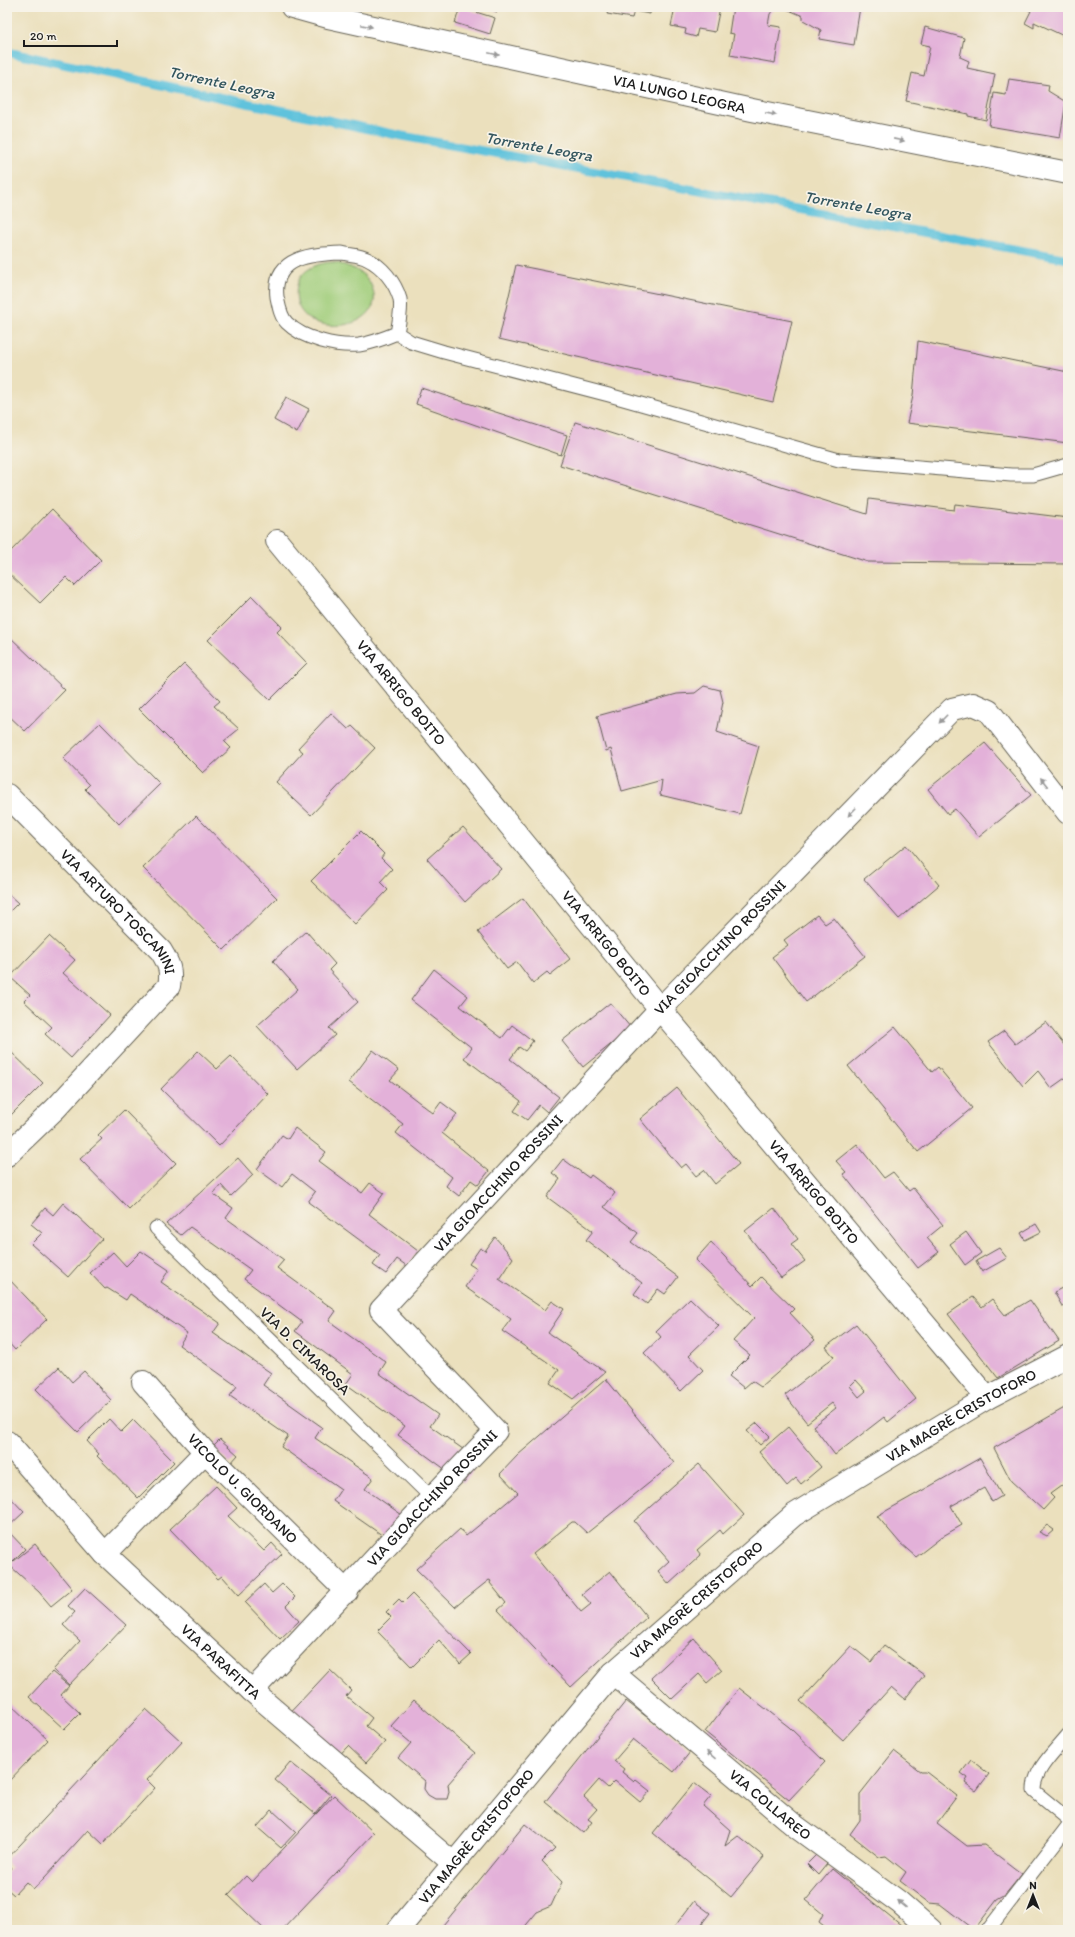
<svg xmlns="http://www.w3.org/2000/svg" width="1075" height="1937" viewBox="0 0 1075 1937" font-family="Itim,sans-serif">
<rect width="100%" height="100%" fill="#f7f3e8"/>
<filter id="ink" filterUnits="userSpaceOnUse"><feTurbulence type="fractalNoise" baseFrequency=".025" numOctaves="2"/><feDisplacementMap in="SourceGraphic" scale="8" xChannelSelector="R" yChannelSelector="G"/><feConvolveMatrix kernelMatrix="1 2 1 2 8 2 1 2 1" color-interpolation-filters="sRGB"/></filter>
<filter id="wash" filterUnits="userSpaceOnUse"><feTurbulence type="fractalNoise" baseFrequency=".012" numOctaves="4" result="noise"/><feDisplacementMap in="SourceGraphic" scale="16" xChannelSelector="R" yChannelSelector="G"/><feGaussianBlur stdDeviation="0.9" result="paint"/><feColorMatrix in="noise" values="0 0 0 0 0 0 0 0 0 0 0 0 0 0 0 0 0 1.4 0 .05"/><feComposite in="paint" operator="in"/></filter>
<g filter="url(#wash)">
<rect width="100%" height="100%" fill="#ebe0bd"/>
<path fill="#a0cd7a" stroke="#5e744b" d="M332 262C348 265 366 271 372 287 391 334 286 343 297 286 300 270 317 263 332 262Z"/>
<g fill="none" stroke-linecap="round" stroke-linejoin="round">
<path stroke="#5ec2dc" stroke-width="9" d="M7 52 402 136 1068 259"/>
</g>
<g id="blocks">
<path fill="#e3b1d9" fill-rule="evenodd" d="M460 7 495 18 490 34 455 23Z
M485 7H499L497 12Z
M609 7H651L650 14 634 11 632 18 607 14Z
M675 7H720L715 32 698 29 696 37 685 34 686 29 671 26Z
M733 7H775L770 14 768 25 781 27 775 63 730 55 734 34 729 33Z
M782 7H860L854 45 819 39 821 30 803 20V16Z
M1023 7H1068V38L1034 22V28L1025 23 1031 11Z
M925 27 964 38 960 57 969 61 967 68 995 74 986 120 968 116V114L906 101 912 73 924 76 930 46 921 44Z
M1009 79 1049 85 1048 91 1066 102 1060 138 989 126 994 93 1006 95Z
M516 265 792 321 773 402 499 339Z
M918 341 1068 372V443L907 423 913 396Z
M421 388 567 435 561 455 416 404Z
M286 397 309 409 297 433 274 420Z
M575 422 867 514 869 499 954 510 955 504 1068 518V564L868 562 560 465Z
M52 509 101 560 75 586 66 577 40 603 7 572V555Z
M252 596 282 627 277 632 307 663 270 700 208 640Z
M7 634 65 690 25 731 7 714Z
M184 664 220 701 214 706 239 729 224 741 231 748 203 773 139 709Z
M704 686 720 690 723 702 717 732 759 746 740 814 660 795 662 780 622 791 611 749 606 751 597 716 677 694 695 693Z
M331 713 348 729 352 726 375 748 311 815 276 782 303 752 298 748Z
M100 723 160 784 119 824 85 789 89 785 63 758Z
M985 743 1031 795 979 837 955 809 948 814 928 789Z
M196 816 277 898 224 950 143 868Z
M463 827 501 869 465 902 427 859Z
M361 831 384 854 381 858 392 869 380 882 388 890 355 924 311 881Z
M906 845 939 885 899 919 864 879Z
M7 893 18 903 7 914Z
M523 898 570 959 550 975 547 972 533 983 517 962 507 969 478 932Z
M817 915 825 924 834 918 865 956 806 1002 772 957 788 945 784 940Z
M306 931 335 964 329 970 358 1002 329 1028 335 1035 297 1069 257 1026 298 989 273 961Z
M49 936 75 960 63 973 110 1015 71 1058 45 1034 52 1027 24 1001 30 995 10 977Z
M434 969 468 996 460 1006 502 1038 512 1025 533 1041 525 1051 519 1047 510 1059 559 1097 547 1112 539 1105 527 1120 514 1111 521 1101 464 1058 472 1048 411 1000Z
M610 1003 631 1028 583 1067 562 1041Z
M1046 1022 1068 1050V1076L1051 1088 1038 1071 1023 1086 988 1042 1004 1031 1015 1044Z
M895 1027 932 1072 938 1067 972 1108 918 1152 848 1066Z
M7 1048 43 1083 7 1119Z
M373 1050 399 1070 390 1080 433 1113 441 1102 457 1114 442 1133 489 1171 478 1185 471 1180 459 1196 446 1186 452 1177 396 1133 403 1124 349 1082Z
M198 1051 217 1069 231 1056 268 1094 219 1146 161 1089Z
M677 1088 739 1164 715 1184 704 1170 696 1176 686 1164 681 1168 640 1119Z
M124 1110 176 1163 129 1209 80 1159 102 1139 98 1135Z
M295 1128 326 1152 319 1161 362 1193 370 1183 384 1193 369 1214 418 1251 407 1266 397 1259 386 1274 373 1265 380 1255 308 1202 315 1192 292 1174 282 1187 257 1169 282 1135 288 1139Z
M857 1144 884 1178 893 1172 909 1191 913 1188 943 1225 927 1238 939 1252 918 1268 843 1174 846 1172 836 1161Z
M238 1158 253 1175 231 1196 221 1185 213 1194 233 1208 226 1218 284 1260 277 1268 336 1311 329 1321 386 1362 379 1373 438 1415 430 1426 480 1461 464 1483 398 1435 405 1426 346 1384 353 1374 295 1331 302 1322 244 1279 251 1270 190 1227 181 1235 166 1224Z
M563 1159 589 1178 591 1175 615 1193 604 1207 638 1233 631 1242 678 1277 665 1294 658 1289 647 1304 634 1294 642 1283 586 1240 593 1231 547 1197 560 1179 552 1173Z
M63 1203 102 1239 68 1277 31 1244 42 1233 31 1224 45 1208 53 1215Z
M774 1208 798 1239 791 1244 805 1261 781 1278 745 1231Z
M1036 1224 1041 1232 1025 1240 1021 1233Z
M966 1232 981 1253 965 1265 950 1244Z
M495 1237 513 1258 499 1279 545 1310 552 1301 564 1309 548 1333 605 1372 573 1399 550 1383 559 1370 502 1331 511 1319 465 1287 477 1269 469 1264 480 1248 485 1251Z
M711 1242 752 1286 761 1277 794 1309 790 1313 815 1340 761 1387 752 1381 744 1388 729 1376 750 1355 733 1341 754 1318 695 1260Z
M999 1248 1007 1258 982 1272 976 1261Z
M141 1251 169 1270 161 1282 220 1323 213 1333 271 1373 263 1385 322 1427 315 1438 373 1478 365 1489 415 1524 389 1540 333 1501 341 1489 281 1447 288 1436 230 1396 237 1386 179 1345 187 1333 130 1294 126 1300 107 1288 105 1289 90 1273 113 1252 126 1266Z
M7 1277 47 1319 15 1350 7 1341Z
M1062 1288 1068 1298V1307L1067 1305 1062 1306 1054 1292Z
M973 1297 982 1307 992 1299 1005 1315 1030 1300 1059 1341 998 1378 948 1314Z
M690 1298 719 1326 689 1355 703 1370 681 1391 644 1353 661 1337 656 1331Z
M856 1324 916 1399 888 1422 884 1417 835 1455 813 1426 836 1408 832 1403 807 1423 785 1395 834 1357 826 1347ZM856 1380 866 1391 859 1397 850 1386Z
M59 1367 72 1382 84 1371 111 1400 78 1432 36 1389Z
M606 1379 674 1463 587 1533 575 1522H572L533 1554 581 1612 591 1604 582 1594 610 1571 647 1617 571 1687 498 1610 506 1603 490 1583 491 1581 489 1580 455 1607 416 1569 460 1529 466 1536 518 1493 500 1474 518 1455Z
M1068 1406V1481L1050 1494 1054 1498 1043 1510 1011 1481 994 1448Z
M109 1419 121 1432 133 1420 174 1462 138 1498 97 1456 99 1454 87 1441Z
M757 1423 770 1436 760 1445 747 1431Z
M788 1427 821 1467 801 1484 796 1478 787 1486 759 1452Z
M220 1439 238 1455 230 1464 212 1447Z
M980 1458 1002 1496 992 1502 984 1488 951 1506 962 1525 943 1536 916 1557 900 1543 877 1516Z
M699 1464 744 1515 723 1534 720 1530 697 1550 701 1555 669 1584 658 1571 669 1561 634 1521Z
M216 1486 237 1508 228 1516 264 1551 272 1543 282 1554 239 1595 222 1576 218 1579 170 1529Z
M9 1496 24 1512 7 1528V1498Z
M1047 1525 1054 1530 1047 1536 1039 1532Z
M7 1530 25 1549 7 1567Z
M35 1544 72 1589 51 1606 39 1592 9 1565Z
M264 1584 272 1593 282 1584 295 1597 286 1606 299 1621 280 1639 245 1602Z
M85 1588 126 1625 69 1685 53 1670 80 1641 63 1625 75 1612 68 1606Z
M412 1594 471 1654 460 1664 439 1640 412 1667 377 1631 391 1617 386 1612 399 1599 403 1603Z
M694 1638 722 1670 707 1683 699 1674 672 1699 651 1678Z
M851 1646 871 1662 884 1646 924 1675 905 1699 891 1687 843 1740 800 1701Z
M330 1670 351 1690 346 1696 372 1718 366 1726 385 1742 366 1763 348 1746 330 1765 283 1720Z
M52 1672 69 1686 61 1695 80 1713 64 1729 29 1697Z
M739 1688 789 1727 825 1762 789 1800 705 1732Z
M414 1700 475 1753 448 1784 449 1792 447 1799H435L428 1795 424 1789 425 1781 398 1758 411 1743 391 1726Z
M626 1701 691 1751 674 1772 633 1739 614 1761 624 1769 622 1772 634 1782 636 1780 650 1791 640 1802 615 1781 608 1788 599 1780 584 1797 597 1809 588 1819 592 1822 583 1833 545 1802Z
M9 1703 48 1740 7 1783V1705Z
M146 1709 182 1742 147 1780 155 1788 103 1844 88 1830 34 1889 26 1882 14 1895 7 1889V1873L12 1868 7 1863V1859Z
M894 1751 921 1772H926L957 1796 937 1823 967 1846 984 1845 1022 1874 1004 1896 997 1900 974 1930 940 1904 929 1903 900 1881 906 1872 886 1856 879 1857 850 1834 860 1820V1794Z
M971 1760 989 1774 976 1791 965 1783 968 1778 961 1773Z
M290 1762 331 1795 315 1814 275 1780Z
M694 1783 711 1796 703 1806 730 1830 725 1846 738 1836 764 1857 731 1897 653 1833Z
M334 1795 374 1833 282 1930H265L228 1895 246 1876 252 1882Z
M272 1810 296 1832 281 1848 257 1827Z
M525 1824 555 1848 542 1861 562 1882 551 1906 537 1912 522 1930H439Z
M817 1854 827 1864 818 1875 807 1864Z
M832 1869 907 1930H829L819 1922 823 1914 806 1900Z
M694 1901 710 1913 697 1930H672Z"/>
</g>
</g>
<g filter="url(#ink)">
<use href="#blocks" fill-opacity="0" stroke="#646154" stroke-width="1"/>
<g fill="none" stroke-linecap="round" stroke-linejoin="round">
<defs>
<path id="service" d="M342 253C350 255 360 255 367 259 382 266 395 282 400 299 402 309 399 322 397 333 385 338 372 343 359 345 337 347 303 339 287 323 280 316 279 306 277 297 272 256 313 254 342 253Z
M397 333 411 342 444 352 609 395 839 460 1011 475H1033L1068 465
M156 1228 431 1497
M1068 1735C1056 1750 1033 1770 1034 1791L1068 1819
M988 1930 1068 1826"/>
<g id="minor">
<path id="s1" d="M292 7 328 17 752 110 1068 173"/>
<path id="s2" d="M277 541 660 1009 987 1398"/>
<path id="s3" d="M7 795 161 951C169 964 172 971 169 986L56 1108 7 1155"/>
<path id="s4" d="M143 1382 205 1452 347 1592"/>
<path d="M105 1554 205 1452"/>
<path id="s5" d="M613 1673 795 1826 899 1902 931 1930"/>
<path id="s6" d="M252 1691C334 1605 412 1516 496 1431L381 1310 660 1009 952 709 973 704 989 711 1068 813"/>
</g>
<g id="tertiary">
<path id="s7" d="M7 1442 105 1554 252 1691 453 1863"/>
<path id="s8" d="M398 1930 613 1673 794 1515 987 1398 1068 1356"/>
</g>
</defs>
<use href="#service" stroke="#646154" stroke-width="15"/>
<use href="#minor" stroke="#646154" stroke-width="24"/>
<use href="#tertiary" stroke="#646154" stroke-width="24"/>
<use href="#service" stroke="#fff" stroke-width="13"/>
<use href="#minor" stroke="#fff" stroke-width="22"/>
<use href="#tertiary" stroke="#fff" stroke-width="22"/>
</g>
<defs><path id="oneway-solid" d="M-6-.8H1V-3.2L6.5 0L1 3.2V.8H-6Z"/></defs>
<g fill="#999">
<use href="#oneway-solid" transform="translate(367 26) rotate(12)"/>
<use href="#oneway-solid" transform="translate(494 54) rotate(12)"/>
<use href="#oneway-solid" transform="translate(771 114) rotate(11)"/>
<use href="#oneway-solid" transform="translate(899 140) rotate(11)"/>
<use href="#oneway-solid" transform="translate(943 719) rotate(134)"/>
<use href="#oneway-solid" transform="translate(1044 782) rotate(-128)"/>
<use href="#oneway-solid" transform="translate(852 812) rotate(134)"/>
<use href="#oneway-solid" transform="translate(711 1755) rotate(-140)"/>
<use href="#oneway-solid" transform="translate(902 1904) rotate(-140)"/>
</g>
</g>
<g text-anchor="middle" stroke-width="3.5" stroke-linejoin="round" paint-order="stroke">
<g font-size="15" fill="#1c1c1c" stroke="#f7f3e8">
<text dy="5" stroke="none"><textPath href="#s1" startOffset="397">VIA LUNGO LEOGRA</textPath></text>
<text dy="5" stroke="none"><textPath href="#s2" startOffset="196">VIA ARRIGO BOITO</textPath></text>
<text dy="5" stroke="none"><textPath href="#s3" startOffset="162">VIA ARTURO TOSCANINI</textPath></text>
<text dy="5" stroke="none"><textPath href="#s2" startOffset="520">VIA ARRIGO BOITO</textPath></text>
<text dy="5" stroke="none"><textPath href="#s6" startOffset="1020">VIA GIOACCHINO ROSSINI</textPath></text>
<text dy="5" stroke="none"><textPath href="#s6" startOffset="696">VIA GIOACCHINO ROSSINI</textPath></text>
<text dy="5" stroke="none"><textPath href="#s2" startOffset="844">VIA ARRIGO BOITO</textPath></text>
<text transform="translate(305 1351) rotate(44)" y="5">VIA D. CIMAROSA</text>
<text dy="5" stroke="none"><textPath href="#s8" startOffset="770">VIA MAGRÈ CRISTOFORO</textPath></text>
<text dy="5" stroke="none"><textPath href="#s4" startOffset="146">VICOLO U. GIORDANO</textPath></text>
<text dy="5" stroke="none"><textPath href="#s6" startOffset="264">VIA GIOACCHINO ROSSINI</textPath></text>
<text dy="5" stroke="none"><textPath href="#s8" startOffset="446">VIA MAGRÈ CRISTOFORO</textPath></text>
<text dy="5" stroke="none"><textPath href="#s7" startOffset="307">VIA PARAFITTA</textPath></text>
<text dy="5" stroke="none"><textPath href="#s5" startOffset="205">VIA COLLAREO</textPath></text>
<text dy="5" stroke="none"><textPath href="#s8" startOffset="122">VIA MAGRÈ CRISTOFORO</textPath></text>
</g>
<g font-size="16" font-style="italic" fill="#33565f" stroke="#f7f3e8">
<text transform="translate(222 82) rotate(12)" y="6">Torrente Leogra</text>
<text transform="translate(539 146) rotate(10)" y="6">Torrente Leogra</text>
<text transform="translate(858 205) rotate(10)" y="6">Torrente Leogra</text>
</g>
</g>
<rect width="1075" height="1937" fill="none" stroke="#f7f3e8" stroke-width="24"/>
<g transform="translate(1033 1895)" stroke="#f7f3e8" stroke-width="3" paint-order="stroke">
<path d="M0-3L7 15L0 10L-7 15Z" fill="#1c1c1c"/>
<text y="-6" font-size="11" font-weight="bold" text-anchor="middle" fill="#1c1c1c">N</text>
</g>
<path d="M24 40v6h93v-6" fill="none" stroke="#1c1c1c" stroke-width="2"/>
<text x="30" y="40" font-size="12" fill="#1c1c1c" stroke="#f7f3e8" stroke-width="3" paint-order="stroke">20 m</text>
</svg>
